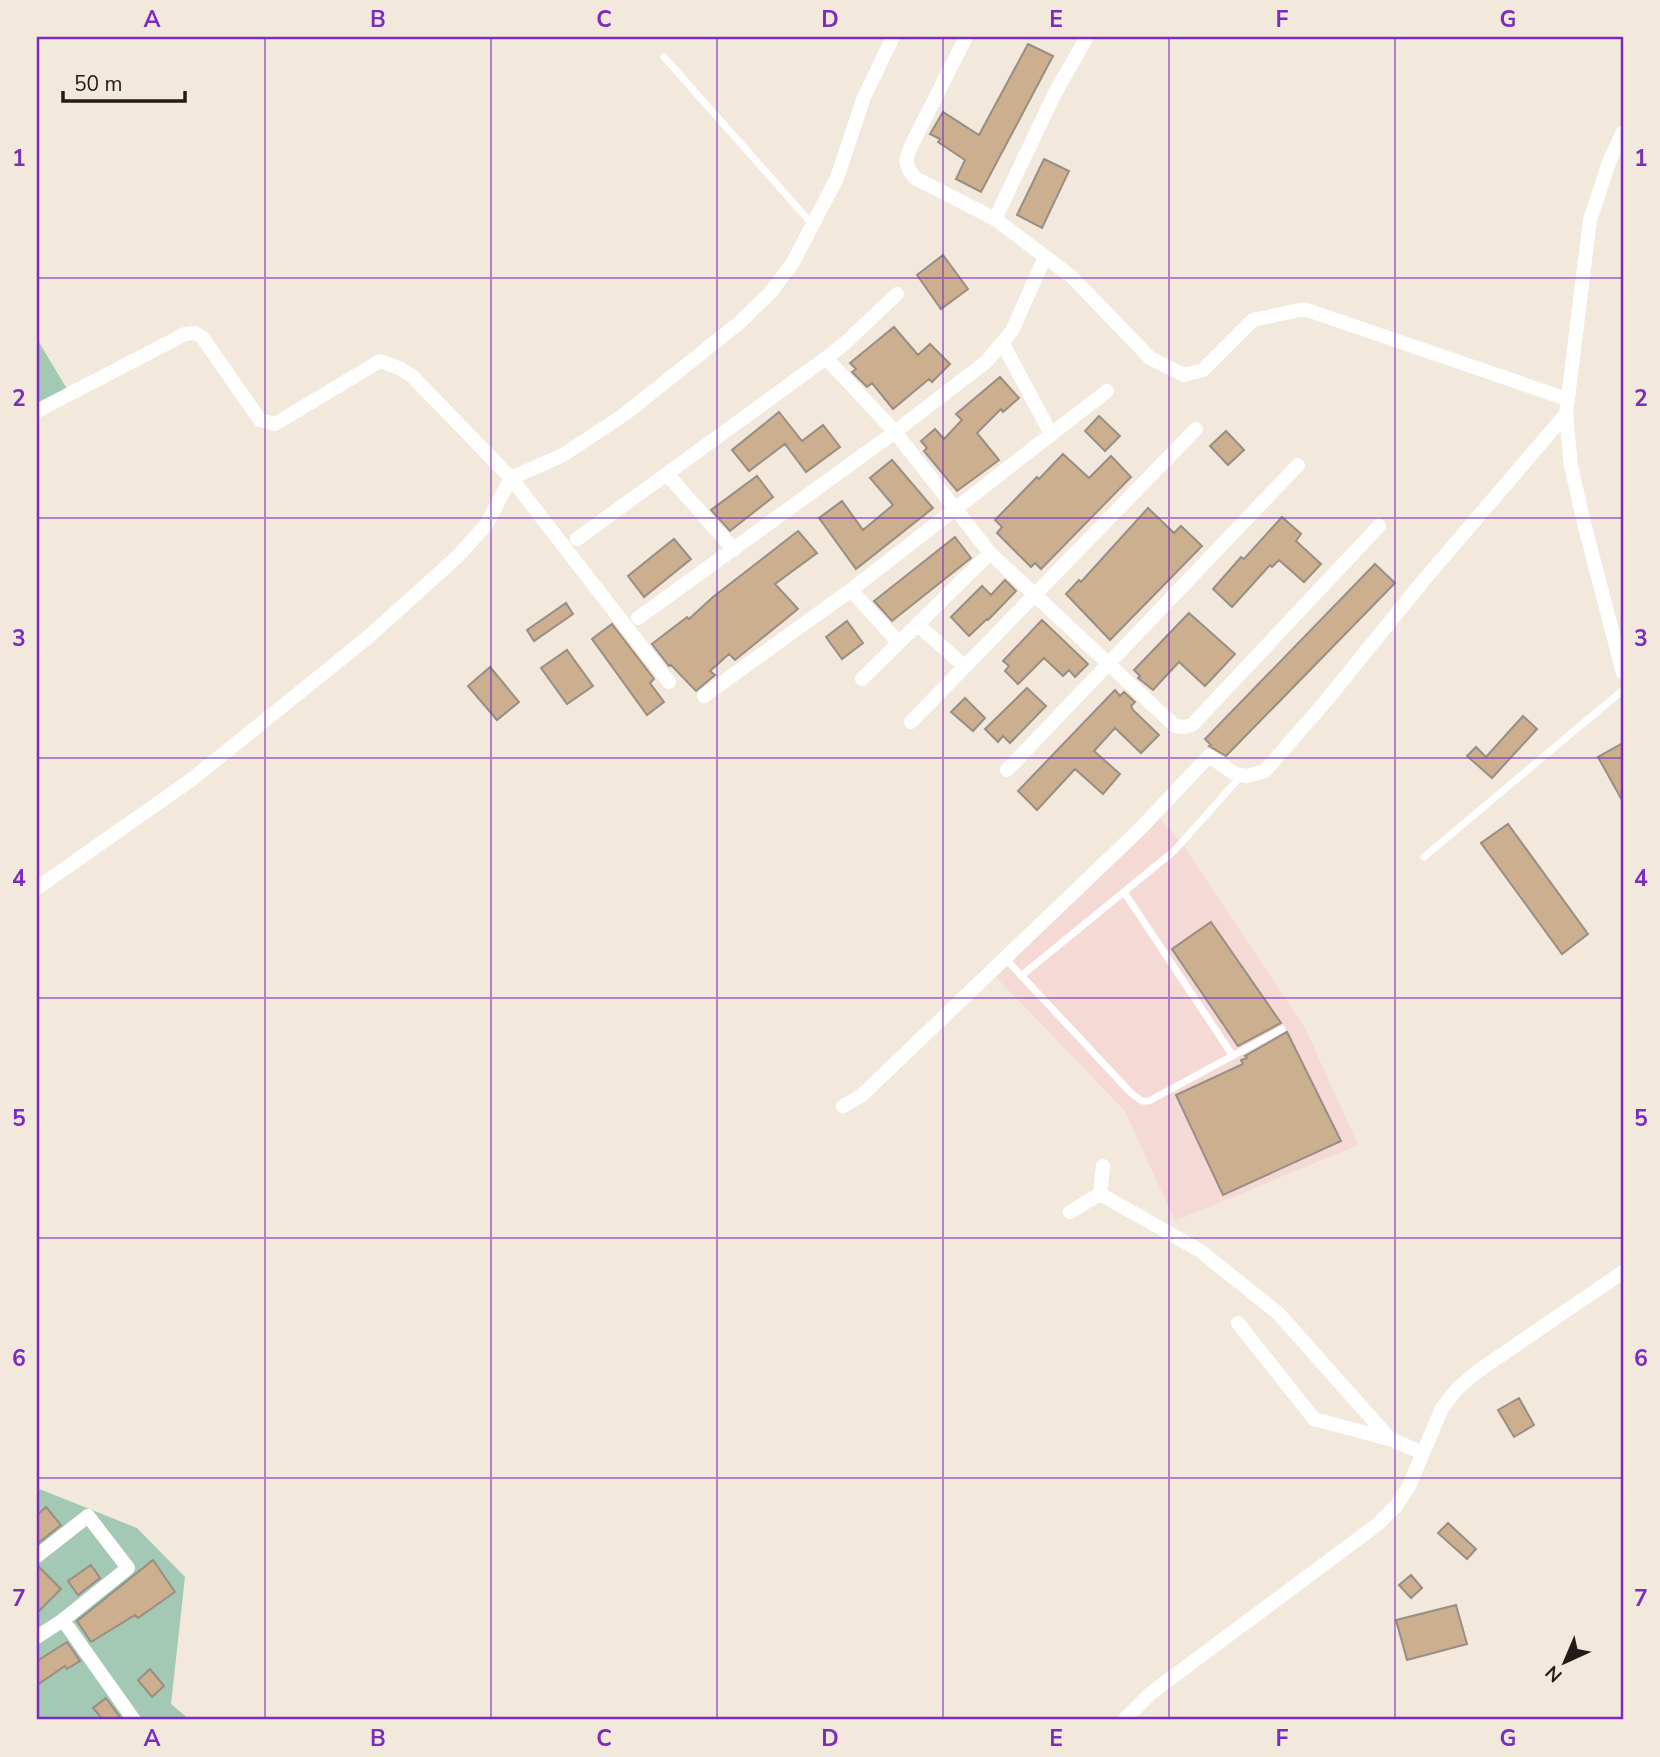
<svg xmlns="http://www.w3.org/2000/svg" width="1660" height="1757" viewBox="0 0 1660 1757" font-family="'Nunito Sans',sans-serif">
<rect width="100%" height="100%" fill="#f3e8dc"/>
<path fill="#f4d9d5" d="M1159 817 1185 848 1306 1030 1358 1145 1175 1221 1125 1111 996 977Z"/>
<path fill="#a3c9b5" d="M37 339 67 389 37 411Z
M37 1488 137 1528 185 1577 171 1704 190 1720H37Z"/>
<path fill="#cbaf8f" stroke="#988e83" stroke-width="2" d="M1028 44 1053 56 981 192 956 179 965 160 938 142 940 139 930 134 943 112 979 135Z
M1044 159 1069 171 1042 228 1017 215Z
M943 255 968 289 941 309 917 275Z
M894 327 918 355 930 344 950 364 932 382 929 379 893 409 872 383 867 387 852 372 856 369 850 363Z
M1000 377 1019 398 1003 412 1001 409 977 433 999 460 957 491 924 451 927 448 921 441 935 429 944 439 962 420 956 414Z
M779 412 802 441 823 425 840 447 806 472 785 444 749 471 732 450Z
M1099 416 1120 436 1105 451 1085 431Z
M1226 431 1244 450 1228 465 1210 446Z
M1063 454 1089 478 1111 456 1131 477 1041 569 1035 563 1031 567 997 533 1002 527 995 520 1037 477 1039 479Z
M892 460 933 508 856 569 819 518 842 501 863 530 893 505 870 478Z
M757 476 773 497 730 531 711 510Z
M1148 508 1174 533 1181 526 1202 546 1110 640 1066 594 1079 580 1081 582Z
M1282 517 1301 534 1296 541 1321 564 1304 582 1279 560 1272 567 1270 565 1232 607 1213 589 1241 557 1244 559Z
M798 531 817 553 775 584 798 609 735 660 729 654 710 671 715 675 696 691 671 665 669 666 652 644 687 617 689 619 713 597Z
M955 537 971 558 892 621 874 601Z
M674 539 691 559 644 597 628 576Z
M1375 564 1395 583 1226 756 1209 746 1211 745 1205 739Z
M1005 580 1016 591 988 620 987 619 969 636 951 617 982 586 991 595Z
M566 603 573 614 534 641 527 630Z
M1189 613 1235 654 1205 686 1179 662 1153 690 1138 678 1140 676 1134 670Z
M1042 620 1088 664 1075 677 1069 670 1063 676 1044 658 1018 684 1005 671 1009 666 1003 661Z
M847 621 863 643 842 659 826 637Z
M612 624 654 679 650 683 664 702 647 715 592 639Z
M567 650 593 686 567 704 541 668Z
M490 667 519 702 497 720 468 686Z
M1027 688 1046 706 1010 743 1003 736 998 742 985 729Z
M1115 690 1120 696 1124 692 1135 702 1131 706 1133 710 1159 735 1141 753 1115 728 1094 751 1120 774 1103 794 1075 769 1037 810 1018 791Z
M965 698 985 718 973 731 951 712Z
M1523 716 1537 729 1492 778 1467 756 1476 747 1486 757Z
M1623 743V802L1598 757Z
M1508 824 1588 934 1562 954 1481 843Z
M1211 922 1281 1023 1238 1046 1172 949Z
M1287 1032 1341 1141 1223 1195 1176 1095 1243 1064 1241 1060 1247 1058 1245 1056Z
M1519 1398 1534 1425 1514 1437 1498 1410Z
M46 1507 61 1525 37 1544V1515Z
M1448 1523 1476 1549 1467 1559 1438 1533Z
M153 1560 175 1592 138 1618 135 1615 91 1642 77 1621Z
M37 1565 61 1589 37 1613Z
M91 1565 100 1578 78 1595 68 1581Z
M1411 1575 1422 1588 1411 1598 1399 1585Z
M1456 1605 1467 1644 1407 1660 1396 1620Z
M67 1642 80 1661 67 1669 65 1666 37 1685V1661Z
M150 1669 164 1686 152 1697 138 1680Z
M106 1698 122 1720H103L93 1708Z"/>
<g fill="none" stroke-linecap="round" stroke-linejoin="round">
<path stroke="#fff" stroke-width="7" d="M664 57 812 224
M1424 857 1623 690
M1124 892 1233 1056
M1004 957 1131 1093 1142 1101H1149L1282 1029
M1021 976 1174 851 1241 776"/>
<path stroke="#fff" stroke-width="14" d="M966 37 912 144C905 159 904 166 915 178L995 219 1072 277 1150 358 1184 375 1203 370 1253 320 1304 309 1567 399
M1623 132 1609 162 1590 220 1566 414 1571 466 1584 523 1623 673
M995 219 1055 93 1087 37
M1003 344 1051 434
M826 358 844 344 897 294
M37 411 185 334 195 333 202 337 260 420 275 424 380 361 399 368 412 376 511 478 669 682
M667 474 734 550
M577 539 826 358 895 432 990 553 1175 726 1185 727 1193 724 1379 526
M851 590 898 642
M638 618 895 432 987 361 1012 331 1045 257
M917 624 964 666
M862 679 990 553
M704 696 851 590 1107 391
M911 722 1196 429
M1007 770 1298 465
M37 888 191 780 367 638 457 557 486 525 511 478 563 455 625 414 739 323 770 293 792 264 837 178 864 97 893 37
M843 1106 861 1096 1140 829 1209 756 1235 774 1247 776 1265 771 1325 702 1423 581 1566 414
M1100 1194 1103 1166
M1070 1212 1100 1194 1199 1250 1278 1313 1390 1439 1423 1453
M1238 1323 1314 1419 1389 1439
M37 1556 88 1516 128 1568 63 1620 37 1637
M63 1620 134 1720
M1124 1720 1151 1693 1378 1524 1396 1506 1409 1486 1442 1408 1458 1388 1478 1371 1623 1272"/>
</g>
<path fill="none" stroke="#7b2cbf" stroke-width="2" stroke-opacity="0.55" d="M265 37V1720M491 37V1720M717 37V1720M943 37V1720M1169 37V1720M1395 37V1720M37 278H1623M37 518H1623M37 758H1623M37 998H1623M37 1238H1623M37 1478H1623"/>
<rect width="1660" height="1757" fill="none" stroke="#f3e8dc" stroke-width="77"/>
<g transform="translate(1565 1662) rotate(224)" stroke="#f3e8dc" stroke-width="5" paint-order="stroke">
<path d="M0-5L12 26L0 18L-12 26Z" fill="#201d18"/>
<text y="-10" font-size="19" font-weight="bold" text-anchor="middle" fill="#201d18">N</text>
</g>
<path d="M63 91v10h122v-10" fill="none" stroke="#201d18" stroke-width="3.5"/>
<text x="74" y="91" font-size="21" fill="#201d18" stroke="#f3e8dc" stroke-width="5" paint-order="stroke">50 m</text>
<rect x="38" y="38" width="1584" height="1680" fill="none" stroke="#7b2cbf" stroke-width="2.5"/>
<g font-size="23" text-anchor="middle" font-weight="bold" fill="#7b2cbf">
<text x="152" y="27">A</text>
<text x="378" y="27">B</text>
<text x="604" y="27">C</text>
<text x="830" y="27">D</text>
<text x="1056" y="27">E</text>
<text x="1282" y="27">F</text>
<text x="1508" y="27">G</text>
<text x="19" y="166">1</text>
<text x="1641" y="166">1</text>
<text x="19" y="406">2</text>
<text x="1641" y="406">2</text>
<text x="19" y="646">3</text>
<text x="1641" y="646">3</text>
<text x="19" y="886">4</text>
<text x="1641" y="886">4</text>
<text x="19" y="1126">5</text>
<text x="1641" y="1126">5</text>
<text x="19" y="1366">6</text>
<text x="1641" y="1366">6</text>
<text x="19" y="1606">7</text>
<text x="1641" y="1606">7</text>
<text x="152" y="1746">A</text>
<text x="378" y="1746">B</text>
<text x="604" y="1746">C</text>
<text x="830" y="1746">D</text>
<text x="1056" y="1746">E</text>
<text x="1282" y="1746">F</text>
<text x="1508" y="1746">G</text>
</g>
</svg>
